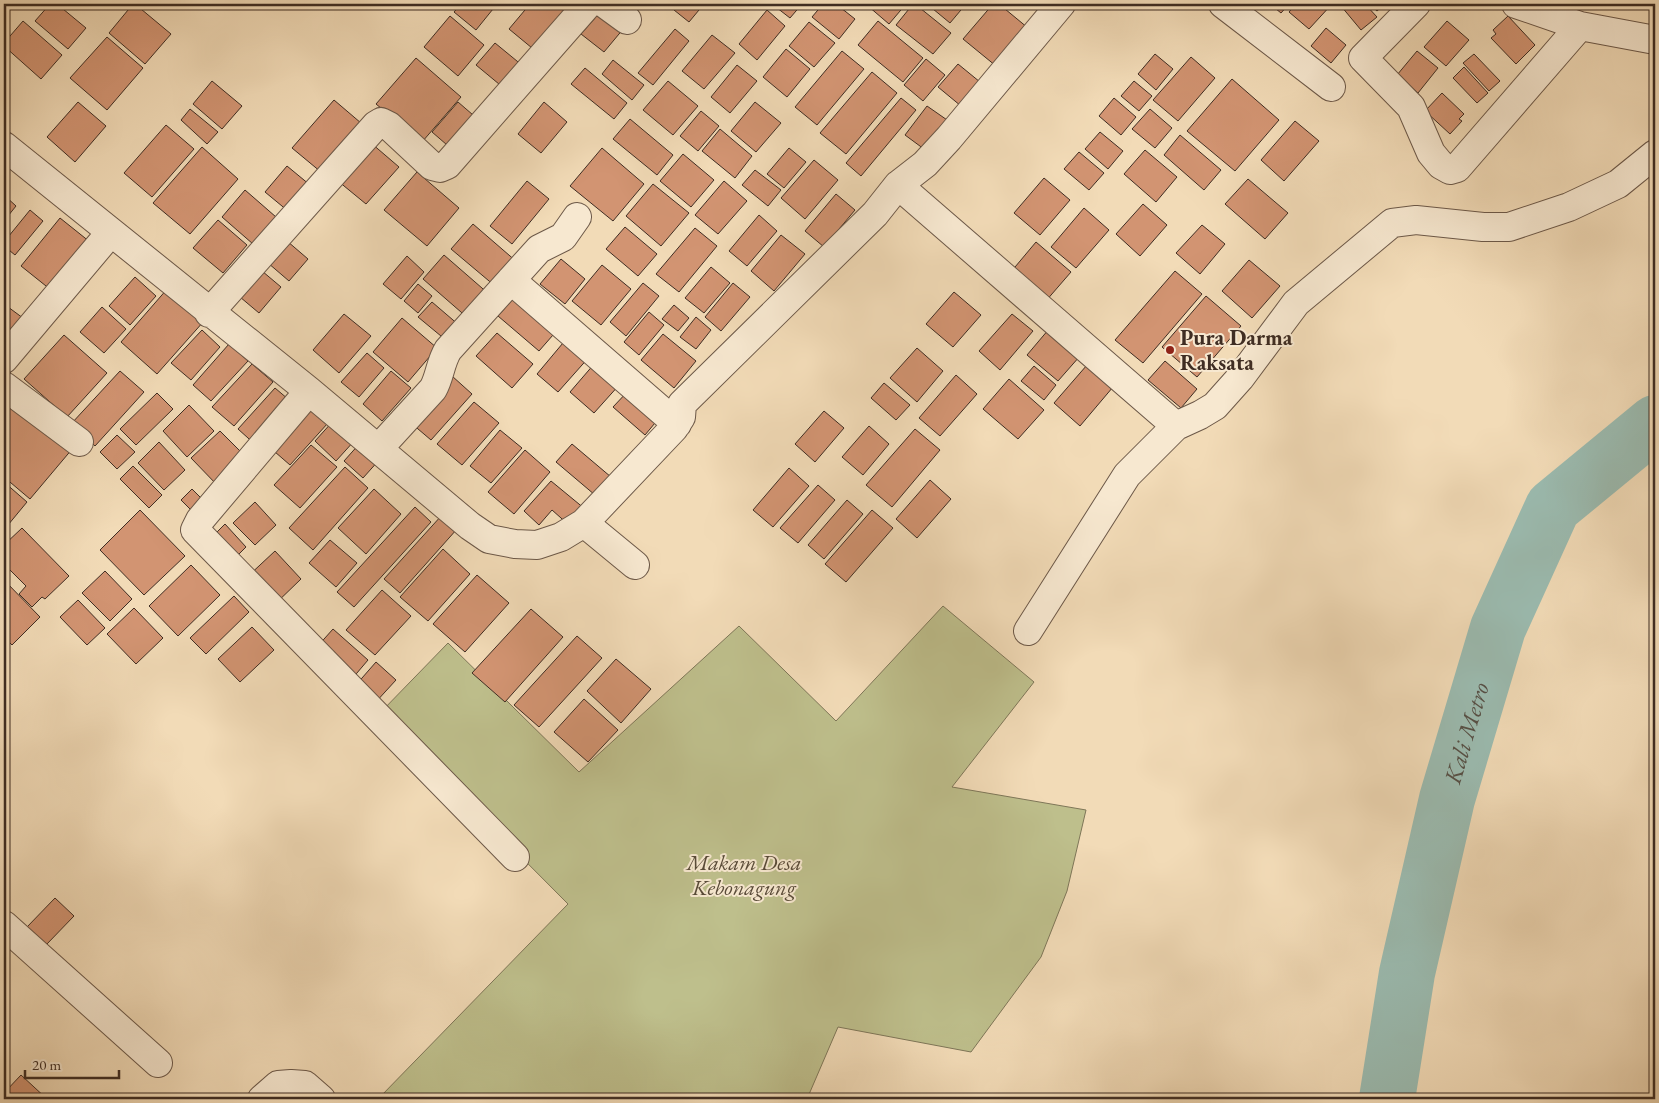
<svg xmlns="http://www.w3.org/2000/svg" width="1659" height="1103" viewBox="0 0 1659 1103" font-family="'EB Garamond',serif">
<rect width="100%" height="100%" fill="#f2dbb7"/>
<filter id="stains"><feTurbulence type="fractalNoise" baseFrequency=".004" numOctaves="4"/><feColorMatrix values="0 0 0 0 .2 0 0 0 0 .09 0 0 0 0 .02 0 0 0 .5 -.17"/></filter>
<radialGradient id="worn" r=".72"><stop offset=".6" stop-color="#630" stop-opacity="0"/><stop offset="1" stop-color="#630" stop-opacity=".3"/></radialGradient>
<path fill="#bebf8c" stroke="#7e7658" d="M943 606 1034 682 952 787 1086 810 1067 891 1041 957 971 1052 838 1027 807 1099H380V1097L568 904 379 714 448 643 579 772 739 626 836 721Z"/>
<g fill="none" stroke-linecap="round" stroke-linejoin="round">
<path stroke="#9bbbb0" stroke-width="56" id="s1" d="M1387 1099 1407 973 1447 799 1498 628 1553 507 1655 423"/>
</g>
<path fill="#d29472" stroke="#3f2d23" d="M50 4H57L86 28 68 49 35 21Z
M133 4H135L171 34 145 64 109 33Z
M461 4H486L493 9 476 30 454 12Z
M530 4H557L564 10 532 48 509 29Z
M679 4H704L689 22 674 10Z
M772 4H802L790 18Z
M823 4H836L855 19 839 39 812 17Z
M870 4H906L889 24 868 6Z
M913 4H915L951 33 933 54 896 25Z
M927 4H966L950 23Z
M993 4H999L1028 28 996 66 963 39Z
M1270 4H1289L1281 13Z
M1296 4H1332L1309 29 1289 12Z
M1344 4H1365L1377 17 1361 30 1341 6Z
M1369 4H1385L1377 11Z
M602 10 624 28 604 52 581 34Z
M767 10 785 26 757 60 739 44Z
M450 16 484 45 458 76 424 47Z
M1508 16 1535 45 1516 64 1491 38 1496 34 1493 30Z
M23 21 62 55 41 79 4 46V43Z
M878 21 923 58 903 82 858 45Z
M1447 21 1469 40 1446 66 1424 47Z
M809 22 835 43 814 67 789 46Z
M1326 28 1346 45 1331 63 1311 46Z
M675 29 689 41 653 85 638 73Z
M712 35 735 53 704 89 682 71Z
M107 37 143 68 107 110 70 78Z
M495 43 523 66 505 89 476 65Z
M786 49 810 69 787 97 763 77Z
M842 51 864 69 817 125 795 107Z
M1417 51 1438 68 1418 93 1397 75Z
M1155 54 1173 69 1156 90 1138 74Z
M1474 54 1500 81 1489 91 1463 63Z
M1191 57 1215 78 1178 121 1153 100Z
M416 58 461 97 422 142 376 104Z
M926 59 945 75 923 101 904 85Z
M613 60 644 85 632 100 602 74Z
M958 64 980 82 961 106 938 87Z
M737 65 757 81 730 113 711 97Z
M1464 67 1488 93 1477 103 1453 78Z
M585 68 627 103 614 119 571 84Z
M872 72 897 93 846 154 820 133Z
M1232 79 1279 120 1235 171 1187 131Z
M212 81 242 106 222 129 193 104Z
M668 81 698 106 673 135 643 110Z
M1134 81 1152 96 1139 111 1121 96Z
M1442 93 1464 114 1459 119 1462 121 1450 134 1425 111Z
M901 98 916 110 861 176 846 163Z
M1114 98 1136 117 1121 135 1099 116Z
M334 100 368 129 327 177 292 148Z
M78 102 106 126 75 162 47 137Z
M458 102 480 121 454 151 432 132Z
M544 102 567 122 541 153 518 134Z
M755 102 781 123 756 152 731 131Z
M927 106 950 122 928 152 905 135Z
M190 109 218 132 207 144 181 120Z
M1150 109 1172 128 1155 148 1132 129Z
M701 111 719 126 698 151 680 136Z
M630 119 673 155 657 175 613 139Z
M1295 121 1319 141 1284 181 1261 160Z
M166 125 194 149 152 197 124 173Z
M720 129 752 156 735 178 702 151Z
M1100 132 1123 151 1108 169 1085 149Z
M1180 135 1221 170 1204 190 1164 155Z
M371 143 399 167 366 204 338 181Z
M202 147 238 179 190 234 153 203Z
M602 148 644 184 613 221 570 186Z
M789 148 806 162 784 188 767 174Z
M1145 150 1177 177 1156 202 1124 174Z
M1079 152 1104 173 1089 190 1064 169Z
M683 154 714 180 691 207 660 181Z
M814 160 838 180 805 219 781 198Z
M287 166 310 185 288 211 265 192Z
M755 170 781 190 768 206 742 185Z
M417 172 459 208 427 246 384 210Z
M1044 178 1070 200 1040 235 1014 213Z
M1248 179 1288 213 1265 239 1225 204Z
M527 181 549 199 512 244 490 226Z
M724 181 747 201 718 234 695 215Z
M653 184 689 213 661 246 626 216Z
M245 190 276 217 253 244 222 217Z
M836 194 855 210 824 247 805 231Z
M4 195 16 206 4 221Z
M1143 204 1167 225 1140 256 1116 234Z
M1084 208 1109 230 1076 268 1051 247Z
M30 210 43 221 15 255 4 246V242Z
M759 215 777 231 747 266 729 251Z
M60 218 95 246 56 294 21 266Z
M218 220 247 245 223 273 193 248Z
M473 224 517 262 495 286 451 249Z
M1202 225 1225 244 1200 274 1176 253Z
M625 227 657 254 638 276 606 249Z
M695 228 717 246 679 292 656 274Z
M781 235 805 254 774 291 751 271Z
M287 241 308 259 289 281 268 263Z
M1036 242 1071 272 1045 302 1010 273Z
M444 255 490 295 469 319 423 279Z
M407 256 424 272 401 299 383 284Z
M561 259 585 279 565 304 540 284Z
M1249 260 1280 286 1252 318 1222 291Z
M602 265 631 289 601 325 572 301Z
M711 267 730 283 704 313 685 298Z
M262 271 281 287 259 313 240 297Z
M1175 271 1202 294 1143 363 1115 340Z
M135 277 156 296 130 325 109 306Z
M643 283 659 296 626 336 610 322Z
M733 283 750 297 721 331 705 317Z
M418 284 432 296 418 313 404 301Z
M168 288 204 321 157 374 121 342Z
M519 292 560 327 539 351 498 316Z
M954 292 981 315 953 347 926 324Z
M1206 296 1241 326 1197 377 1162 347Z
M432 302 460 326 447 341 418 317Z
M4 304 27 321 4 350Z
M674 305 689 318 678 331 662 319Z
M102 307 126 329 104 353 80 332Z
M649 312 664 325 639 355 624 342Z
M344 314 371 336 339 373 313 350Z
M1012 314 1033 331 1000 370 979 351Z
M696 317 711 330 696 349 680 337Z
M402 318 437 348 408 382 373 352Z
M1049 329 1080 356 1058 381 1027 355Z
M202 330 220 347 191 380 171 363Z
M497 333 533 364 512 388 476 356Z
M663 334 696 361 674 388 641 360Z
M64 335 107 373 67 417 24 379Z
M568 337 590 356 558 392 537 374Z
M229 344 248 361 211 401 193 385Z
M917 348 943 371 917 402 890 378Z
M367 353 384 368 359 397 341 382Z
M1165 361 1197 389 1181 408 1148 380Z
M595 363 620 384 594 413 570 392Z
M252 364 273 382 234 426 212 407Z
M1087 365 1113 387 1080 426 1054 403Z
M1034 366 1056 385 1044 400 1021 381Z
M120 371 144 392 95 446 71 424Z
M391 371 411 388 382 421 363 404Z
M956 375 977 394 940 436 919 418Z
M452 376 472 394 431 440 411 423Z
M1009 379 1044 410 1018 439 983 409Z
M884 383 910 405 896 420 871 398Z
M275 388 295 405 258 447 238 429Z
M629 390 660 417 645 435 613 407Z
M157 393 173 409 136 445 120 429Z
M15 400 73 448 30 499 4 477V413Z
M474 402 499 423 462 465 437 444Z
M305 403 328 423 290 465 267 445Z
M189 405 214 431 187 457 163 431Z
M824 411 844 428 815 462 795 444Z
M334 420 355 440 336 461 315 441Z
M869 426 889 444 863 475 842 457Z
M915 429 940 450 892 507 866 485Z
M500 430 522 448 491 483 470 466Z
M220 431 248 459 219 487 191 458Z
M117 435 135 452 117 469 100 452Z
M159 442 185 470 164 490 138 463Z
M361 442 380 459 363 478 344 461Z
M572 444 611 477 595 495 556 462Z
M311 445 337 467 300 508 274 485Z
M525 450 550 472 514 514 488 492Z
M133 466 162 495 149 508 120 479Z
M345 467 368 488 313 550 289 528Z
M789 468 809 486 773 527 753 510Z
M930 480 951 499 917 538 896 519Z
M551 481 585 509 570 526 552 510 539 525 524 511Z
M4 482 27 502 8 525 4 521Z
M818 485 835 500 798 543 780 528Z
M192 489 208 505 197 516 181 500Z
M374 489 401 514 366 554 338 528Z
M847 500 863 514 824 559 808 545Z
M255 502 276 525 255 545 233 523Z
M415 507 431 522 354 607 337 592Z
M140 510 185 556 144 595 100 550Z
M872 510 893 528 846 582 825 564Z
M442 515 457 529 400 593 384 579Z
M225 524 246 547 230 563 208 541Z
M22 528 69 576 45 599 42 597 32 607 19 594 26 586 6 566 10 563 4 557V545Z
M330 540 357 563 336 587 309 563Z
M443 549 470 574 428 621 400 597Z
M275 551 301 579 272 607 245 579Z
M191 565 220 595 178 636 149 606Z
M105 571 132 599 110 621 82 593Z
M477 575 509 603 465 652 433 624Z
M4 580 40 617 12 645 4 637Z
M382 590 411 616 375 655 346 630Z
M234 596 249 612 206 654 190 638Z
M78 600 105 628 87 645 60 617Z
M134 608 163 638 136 664 107 634Z
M531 609 563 637 505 702 472 673Z
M252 627 274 650 240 682 218 659Z
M333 629 368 660 351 680 316 648Z
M577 636 602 658 539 727 514 705Z
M616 659 651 689 621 723 587 691Z
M376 662 396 680 374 704 355 686Z
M584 699 618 730 588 762 554 732Z
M55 898 74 916 46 945 27 927Z
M21 1075 47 1099H4V1093Z"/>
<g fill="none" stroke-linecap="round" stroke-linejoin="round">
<defs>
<path id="minor" d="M605 4 627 20
M1223 4 1331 87
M1416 4 1363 58 1411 107 1431 153 1441 165 1450 170 1457 168 1580 26 1655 40
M1516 4 1580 26
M4 146 309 391 470 526 489 539 515 544 537 545 561 537 584 523 674 428 681 417 682 404 875 214 898 185 925 164 949 138 1061 4
M898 185 1176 426 1200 415 1215 406 1240 378 1296 303 1392 223 1416 220 1483 227H1509L1569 207 1618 184 1655 154
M511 280 677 424
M209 313 376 125 381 122 389 126 432 166 440 168 447 165 588 4
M4 359 111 232
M4 386 79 442
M309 391 200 520 195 530 515 857
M379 448 433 389C440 377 440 363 448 350L539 249 563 237 577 217
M584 523 635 565
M1028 631 1127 475 1176 426
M4 925 158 1063
M262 1099 278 1085 291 1084 305 1085 321 1099"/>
</defs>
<use href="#minor" stroke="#6c5848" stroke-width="30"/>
<use href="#minor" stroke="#f7e8d0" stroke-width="28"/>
</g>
<circle fill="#8f2418" stroke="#f7e8d0" stroke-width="2" cx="1170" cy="350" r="5"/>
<g text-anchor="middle" stroke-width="4" stroke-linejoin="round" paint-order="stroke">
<g font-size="22" font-weight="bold" fill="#3f2d23" stroke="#f7e8d0" text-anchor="start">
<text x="1180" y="345">Pura Darma<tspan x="1180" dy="25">Raksata</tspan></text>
</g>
<g font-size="22" font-style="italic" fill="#584a38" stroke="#f7e8d0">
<text x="744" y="870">Makam Desa<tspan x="744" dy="25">Kebonagung</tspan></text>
</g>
<g font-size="24" font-style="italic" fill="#565046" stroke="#f7e8d0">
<text dy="8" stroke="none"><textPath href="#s1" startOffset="375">Kali Metro</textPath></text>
</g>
</g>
<rect width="1659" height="1103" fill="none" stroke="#f2dbb7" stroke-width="20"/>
<rect x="5" y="5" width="1649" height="1093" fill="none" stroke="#3f2d23" stroke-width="2.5"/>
<rect x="10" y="10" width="1639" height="1083" fill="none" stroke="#3f2d23"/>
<path d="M25 1070v8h94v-8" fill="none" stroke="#3f2d23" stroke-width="2.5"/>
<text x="32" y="1070" font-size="15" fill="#3f2d23" stroke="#f7e8d0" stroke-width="4" paint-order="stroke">20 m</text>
<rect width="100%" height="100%" filter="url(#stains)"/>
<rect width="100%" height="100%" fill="url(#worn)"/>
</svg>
